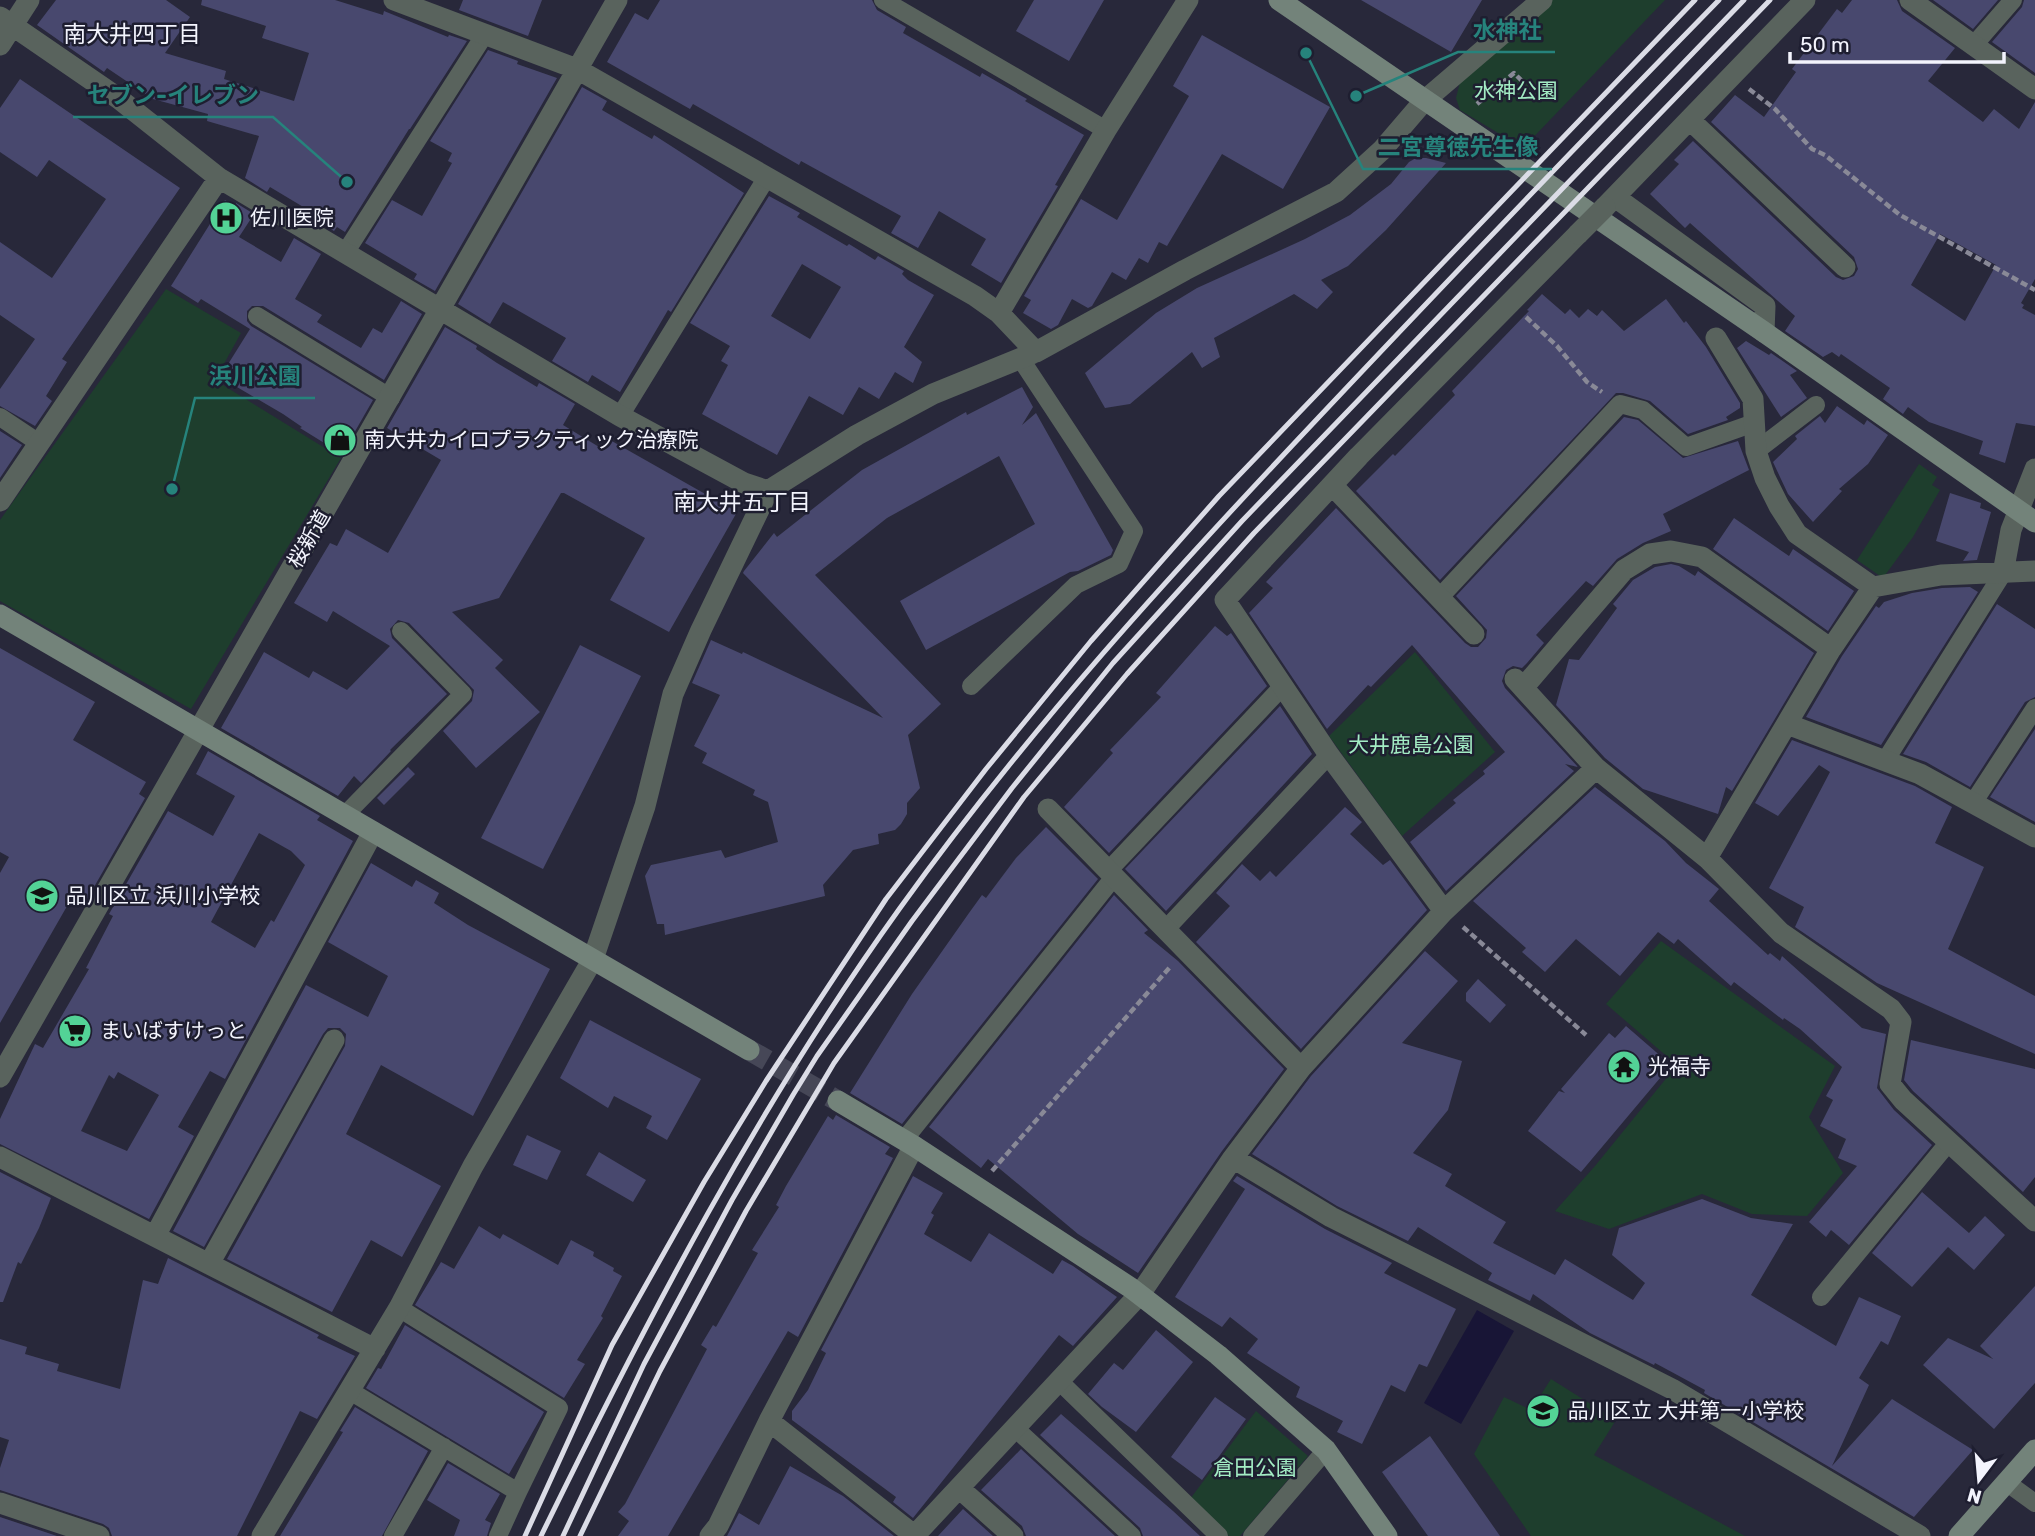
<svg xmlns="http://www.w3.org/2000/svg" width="2035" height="1536" viewBox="0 0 2035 1536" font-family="Rubik,'Noto Sans JP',sans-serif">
<rect width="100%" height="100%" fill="#28283a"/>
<path fill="#1e3e2d" d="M1552 0H1665L1523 148 1460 110 1456 98 1460 82Z
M166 289 241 333 215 380 341 458 191 709 0 601V520Z
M1919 464 1937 477 1932 485 1940 490 1913 537 1883 578 1857 560Z
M1415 652 1495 752 1402 836 1329 736Z
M1661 941 1835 1066 1809 1117 1843 1173 1807 1216 1752 1214 1702 1194 1609 1229 1555 1211 1595 1166 1677 1065 1606 1004Z
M1551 1379 1616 1420 1594 1455 1745 1536H1531L1474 1454 1504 1397 1531 1410Z
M1256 1411 1308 1456 1240 1536H1229L1190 1499Z"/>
<path fill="#181536" d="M1477 1310 1514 1331 1461 1424 1424 1403Z"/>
<path fill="#48486e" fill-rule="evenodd" d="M56 0H166L190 17 165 53 226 71 224 79 294 101 309 53 262 38 266 26 201 5 202 0H335L383 15 384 11 448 37 449 35 467 41 410 129H409L345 232 337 227 334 231 307 215 310 211 270 187 267 192 245 178 259 136 207 121 208 114 153 99 107 68 104 72 37 25Z
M463 0H542L528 36 459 10Z
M660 0H872L877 10 906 27 903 33 980 77 982 73 1027 99 1025 101 1084 135 1055 185 1058 186 1001 283 971 265 986 239 939 211 918 248 891 233 901 216 801 161 799 165 693 104 690 109 607 62 635 13 648 20Z
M1034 0H1104L1069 61 1016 31Z
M1361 0H1482L1451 52Z
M1852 0H1897L1902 11 1955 48 1928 81 1983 122 1994 109 2019 129 2035 102V279L2021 303 2024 305 2022 308 2035 315V426L2016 423 2005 463 1979 454 1983 441 1929 422 1908 407 1903 414 1883 399 1890 388 1841 354 1839 357 1832 352 1823 357 1785 331 1795 316 1690 223 1685 228 1650 194 1679 164 1674 160 1693 141 1836 277 1843 280 1854 276 1858 269 1854 257 1711 122 1735 95 1764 117 1796 72 1792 69 1837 9 1842 13ZM1940 234 1996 265 1965 321 1911 285Z
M1933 0H1998L1973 29Z
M2024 0H2035V73L1992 42 2022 7Z
M1202 35 1330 107 1283 189 1222 154 1167 246 1159 242 1148 263 1139 258 1126 280 1112 272 1092 306 1088 308 1072 299 1058 325 1051 329 1023 313 1031 300 1024 296 1081 199 1117 220 1189 96 1173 86Z
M488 50 518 61 517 64 557 78 435 291 414 279 417 274 365 243 392 200 422 216 452 163 448 161 452 153 430 141Z
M20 79 180 188 62 359 67 362 46 396 52 401 35 426 0 406V389L35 339 0 315V242L52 278 106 199 49 160 37 177 0 152V108Z
M582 87 607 101 602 110 652 139 654 135 744 193 671 312 668 310 620 392 592 375 588 382 552 361 566 338 503 302 490 324 458 304Z
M1416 158H1426L1446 163 1386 230 1348 266 1321 280 1333 292 1317 309 1294 294 1214 338 1220 357 1202 368 1192 352 1130 404 1105 408 1085 373 1156 313 1197 288 1305 239 1350 215 1391 184 1409 162Z
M769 196 800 213 797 217 847 246 849 244 875 260 878 256 904 271 902 274 908 280 934 295 904 347 922 362 913 383 895 372 879 399 859 387 843 415 809 396 777 455 702 414 728 365 721 361 730 346 690 323ZM802 264 841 287 810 339 771 316Z
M225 200 235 206 236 203 254 214 239 237 281 262 294 238 321 254 295 299 322 315 317 322 361 348 373 328 382 333 401 301 422 314 384 380 263 306H252L247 311V321L251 326 373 400 342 454 300 428 302 427 283 414 220 377 250 329 201 299 198 303 171 286Z
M1542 294 1565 314 1570 309 1579 318 1588 309 1597 316 1602 310 1624 331 1666 299 1684 323 1686 321 1706 347 1740 403V408L1726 417 1728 420 1688 434 1650 401 1623 393H1616L1440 580 1356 491 1393 454 1395 456 1455 395 1452 391 1529 311 1527 310Z
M445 327 477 346 476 349 497 363 537 387 539 383 575 404 563 425 604 450 610 440 737 512 669 632 610 600 645 538 564 493H561L499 598 452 612 503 660 495 668 540 712 476 768 443 731 472 701 474 690 409 623 398 620 390 629 392 638 447 694 390 750 391 751 361 783 354 776 338 796 221 728 264 652 309 678 313 671 347 690 390 646 333 611 327 622 294 603 330 543 337 546 346 529 388 553 441 460 387 428Z
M1746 341 1769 355 1771 353 1797 371 1790 375 1807 398 1781 417 1737 348Z
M1022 387 1033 407 1022 425 1036 413 1113 550 1111 555 1078 571 1070 572 926 650 900 601 1035 524 999 456 887 518 815 575 941 704 908 735 920 788 907 803V814L901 824 895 830 878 834 879 844 853 850 823 885 825 896 665 935 664 924H657L645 876 651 865 721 850 725 858 778 842 768 802 753 795 755 790 702 763 707 753 694 746 720 695 692 683 711 640 742 654 743 652 883 718 743 573 744 571 774 533 777 537 862 470 966 412 967 415Z
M1837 406 1864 425 1867 420 1888 435 1868 464 1839 489 1842 491 1813 522 1788 494 1773 462 1797 439 1795 436 1820 416 1825 423Z
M1624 417 1638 420 1683 458 1738 441 1749 470 1663 514 1671 531 1643 543 1617 559 1593 586 1586 581 1536 635 1544 643 1527 663 1522 668 1513 666 1506 670 1502 681 1505 688 1578 767 1565 764 1574 771 1446 891 1410 842 1456 803 1453 800 1485 774 1483 771 1505 752 1412 645 1371 687 1368 685 1327 729 1249 613 1273 588 1266 582 1336 508 1465 643 1471 647H1478L1486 638 1487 630 1456 596Z
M0 431 22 445 0 478Z
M1950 493 1981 503 1980 508 1991 512 1977 560 1963 561 1969 552 1936 541Z
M1734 518 1789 556 1793 549 1854 591 1828 631 1713 549Z
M1671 564 1679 566 1695 576 1698 571 1814 653 1732 791 1726 787 1718 814 1643 789 1605 758 1556 705 1569 659 1579 660 1617 608 1613 604 1633 580 1655 567Z
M1970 587 1978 592 1881 745 1806 717 1842 656 1876 606 1879 608 1884 602 1912 593 1942 588Z
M1997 604 2035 629V697L2025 702 1970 787 1926 762 1903 754Z
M1215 626 1227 636 1231 633 1267 686 1109 853 1064 807 1113 753 1110 750 1161 697 1156 693Z
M580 645 641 676 543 869 481 838Z
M0 648 95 702 73 740 146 782 139 794 145 798 86 901 74 894 0 1023V873L9 857 0 852Z
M1280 706 1312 754 1166 911 1125 869Z
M2035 729V822L1990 797Z
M1792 740 1915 786 1952 807 1935 843 1984 867 1948 949 2035 996V1054L1877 983 1795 927 1804 907 1769 888 1830 772 1819 765 1778 816 1755 803Z
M208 751 320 816 317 820 353 841 225 1079 210 1071 178 1127 194 1136 149 1219 0 1144V1119L35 1044 43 1048 89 969 86 968 113 916 109 914 168 811 213 836 235 796 196 774ZM259 833 291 851 305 865 274 922 271 920 255 948 211 922ZM118 1072 159 1095 127 1151 81 1131 109 1075 114 1079Z
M408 767 415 774 384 805 377 798Z
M1595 787 1665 841 1686 863 1719 889 1709 901 1768 955 1770 953 1780 961 1782 956 1862 1028 1886 1034 1877 1088 1894 1110 1932 1145 1849 1245 1831 1230 1826 1237 1809 1222 1857 1166 1838 1158 1846 1139 1820 1126 1833 1100 1826 1096 1842 1067 1800 1029 1784 1018 1783 1020 1734 982 1731 986 1678 939 1674 944 1658 932 1620 976 1576 939 1545 972 1522 952 1526 948 1473 901Z
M1345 807 1362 822 1350 834 1383 865 1390 860 1427 910 1301 1049 1196 942 1230 906 1216 893 1242 864 1260 881 1270 871 1276 877Z
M1046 827 1098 879 902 1124 850 1093 912 994 969 913 982 895 986 898 1016 858Z
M371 863 412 887 416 880 439 893 434 903 468 925 550 969 473 1116 381 1065 346 1134 441 1186 402 1257 371 1240 332 1312 227 1259 345 1046 346 1034 340 1028H328L323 1034 204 1247 173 1231 306 985 368 1017 388 976 328 942Z
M1114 895 1148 930 1144 933 1178 961 1284 1069 1222 1151 1138 1273 1078 1234 988 1159 981 1168 929 1127Z
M1425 951 1458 981 1402 1043 1462 1061 1448 1110 1413 1153 1452 1174 1445 1186 1506 1222 1493 1243 1555 1275 1565 1259 1633 1300 1645 1283 1612 1255 1619 1228 1702 1199 1751 1218 1793 1224 1751 1295 1836 1346 1859 1297 1901 1316 1888 1345 1881 1341 1859 1378 1869 1385 1832 1466 1892 1399 1973 1450 1914 1517 1704 1393 1705 1390 1655 1363 1654 1365 1590 1333 1533 1294 1530 1301 1488 1280 1492 1273 1418 1227 1408 1241 1337 1206 1252 1154 1311 1076Z
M1478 979 1506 1005 1490 1023 1466 1001V993Z
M590 1020 701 1079 667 1140 646 1128 652 1116 614 1096 608 1108 560 1078Z
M1626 1026 1671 1065 1581 1172 1528 1131 1559 1091 1565 1093 1561 1089 1609 1033 1615 1038Z
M1911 1040 2035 1069V1177L2023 1192 1913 1091 1904 1080Z
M836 1115 890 1147 885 1154 893 1158 798 1337 788 1331 668 1536H618L629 1521 618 1512 625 1504 707 1349 701 1345 713 1325 716 1327 758 1253 752 1250 779 1207 776 1205 786 1186 828 1116 833 1120Z
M527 1135 561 1151 547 1180 513 1165Z
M599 1152 646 1180 633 1202 586 1175Z
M0 1172 51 1198 39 1228 21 1264 18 1262 3 1302H0Z
M913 1176 943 1193 931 1213 934 1215 924 1234 971 1262 989 1233 1053 1274 1062 1260 1073 1266 1117 1297 1073 1346 1059 1335 913 1518 893 1502 896 1497 792 1420V1411L808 1390 826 1353 821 1350Z
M1237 1176 1325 1229 1392 1263 1384 1273 1456 1309 1427 1367 1419 1364 1405 1392 1391 1385 1362 1444 1337 1432 1343 1421 1296 1397 1300 1387 1247 1353 1258 1339 1230 1317 1222 1327 1175 1297 1245 1189 1233 1181Z
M1922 1192 1969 1233 1985 1216 2005 1235 1974 1270 1948 1247 1912 1287 1872 1253Z
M479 1226 500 1239 503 1234 558 1265 571 1240 594 1252 593 1256 614 1268 613 1271 622 1276 601 1316 603 1318 577 1360 585 1364 564 1398 415 1305 441 1262 454 1269Z
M168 1258 319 1335 317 1338 355 1356 317 1419 300 1411 237 1536H112L109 1528 103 1524 0 1490V1468L9 1440 0 1437V1339L27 1347 25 1354 59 1364 57 1371 120 1389 143 1280 158 1284Z
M2035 1286V1383L1994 1429 1923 1365 1948 1338 1993 1359 1980 1346Z
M405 1325 544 1412 509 1474 366 1388 378 1368 381 1369Z
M1156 1330 1193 1362 1136 1432 1102 1407 1088 1394 1114 1363 1123 1370Z
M1215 1397 1246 1419 1202 1480 1171 1457Z
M355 1407 428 1451 382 1536H280L343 1432 340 1431Z
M1061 1414 1173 1511 1200 1536H1143L1140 1528 1040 1435Z
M1430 1436 1500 1536H1428L1382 1472Z
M1021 1449 1115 1536H1026L1022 1526 981 1490Z
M448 1463 500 1494 485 1520 491 1523 487 1536H454L460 1520 427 1500Z
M790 1466 843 1496 894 1536H727L739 1513 759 1525Z
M963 1509 993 1536H938Z
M0 1517 57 1536H0Z"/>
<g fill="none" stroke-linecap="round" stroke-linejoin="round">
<path stroke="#464757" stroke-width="21" stroke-dasharray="21 10" stroke-linecap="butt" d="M749 1050 838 1101"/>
<path stroke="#898997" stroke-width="4.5" stroke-dasharray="7 3.5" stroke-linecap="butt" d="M1749 89 1775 109 1812 149 1825 155 1900 215 2035 290
M1477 104 1514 73 1523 82
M1526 317 1557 346 1587 382 1602 392
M1463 927 1586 1035
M992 1171 1170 967"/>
<path stroke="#59635d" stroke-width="18" d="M883 0 1106 130
M1973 46 2013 0
M345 253 485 34
M257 316 391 398
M620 416 767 177
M0 417 39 443
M1756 451 1816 405
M1439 598 1620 404 1643 410 1686 447 1754 423
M971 686 1076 585 1119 564 1134 531 1020 358
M1885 761 2003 573
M1973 803 2035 708
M345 815 463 694 401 631
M1108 871 1282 687
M1165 930 1329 755
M904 1140 1114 877
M1821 1297 1949 1142
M399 1308 559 1408 518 1492
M1059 1381 1219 1536
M350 1391 518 1492 498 1536
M1015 1428 1132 1536
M2006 1482 2035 1503
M393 1536 444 1447
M1252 1536 1326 1450"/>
<path stroke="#59635d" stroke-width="21" d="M394 0 577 69 975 296 999 313 1036 352
M1910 0 2035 89
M0 17 118 98 219 178 620 416 744 483 768 491
M0 45 29 0
M1690 120 1845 267
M1615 197 1765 306 1764 332
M1605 207 1805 0
M999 313 1106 130 1188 0
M1716 338 1753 399 1756 451 1765 478 1779 506 1797 534 1873 587
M1332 485 1474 634
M0 501 219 178
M2035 571 1941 575 1873 587 1831 649 1707 858 1781 933 1891 1009 1901 1022 1890 1084 1903 1100 2035 1221
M2003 573 2011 530 2035 469
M1515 679 1596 768 1707 858
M1523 688 1624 570 1650 554 1671 551 1702 557 1831 649
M1787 724 1920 774 2035 837
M1048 809 1301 1068
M1444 911 1329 755 1225 600 1359 456 1578 234
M0 1077 617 0
M914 1146 769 1421 915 1536
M0 1157 375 1349
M1233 1158 1331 1217 1672 1389 1920 1536
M155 1236 373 832
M209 1264 334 1040
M959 1488 1013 1536
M0 1503 99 1536
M262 1536 399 1308 473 1166 593 959 645 806 673 694 701 630 768 491 857 435 933 394 1036 352 1185 270 1336 192 1382 150 1424 101 1542 0
M710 1536 718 1526 769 1421
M914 1536 1140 1294 1233 1158 1301 1068 1444 911 1596 768"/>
<path stroke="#73837a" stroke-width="21" d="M1279 0 1764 332 2035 522
M0 615 749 1050
M838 1101 914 1146 1131 1288 1218 1355 1326 1450 1387 1536
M1959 1536 2035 1450"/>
<path stroke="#dbdce6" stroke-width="5" d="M525 1536 612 1345 704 1182 766 1081 886 899 986 769 1091 641 1219 496 1695 0
M541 1536C647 1319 759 1104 900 908 1027 731 1170 575 1319 417 1451 277 1584 138 1719 0
M563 1536 644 1364 732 1200 793 1095 817 1056 912 921 1012 788 1113 663 1242 521 1744 0
M580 1536 660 1371 746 1211 834 1063 1024 797 1127 674 1254 533 1770 0"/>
<path stroke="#59635d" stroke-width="21" d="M1578 234 1605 207"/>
</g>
<defs>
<symbol id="hospital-disc" viewBox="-11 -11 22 22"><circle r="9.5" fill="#53d396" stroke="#1e1e30"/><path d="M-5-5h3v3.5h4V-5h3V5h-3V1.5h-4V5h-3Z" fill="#111"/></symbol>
<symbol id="shop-disc" viewBox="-11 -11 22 22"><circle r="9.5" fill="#53d396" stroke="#1e1e30"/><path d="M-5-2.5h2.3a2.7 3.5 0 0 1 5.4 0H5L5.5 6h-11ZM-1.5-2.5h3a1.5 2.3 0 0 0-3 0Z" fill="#111"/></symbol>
<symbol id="school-disc" viewBox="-11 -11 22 22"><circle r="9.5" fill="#53d396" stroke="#1e1e30"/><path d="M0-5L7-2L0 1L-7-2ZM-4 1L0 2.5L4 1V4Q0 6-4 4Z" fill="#111"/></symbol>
<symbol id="supermarket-disc" viewBox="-11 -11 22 22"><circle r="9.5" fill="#53d396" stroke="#1e1e30"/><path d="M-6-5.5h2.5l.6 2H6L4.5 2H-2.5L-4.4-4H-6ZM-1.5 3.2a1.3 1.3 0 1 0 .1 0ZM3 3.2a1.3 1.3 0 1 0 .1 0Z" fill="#111"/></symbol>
<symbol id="temple-disc" viewBox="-11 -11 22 22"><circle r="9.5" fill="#53d396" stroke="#1e1e30"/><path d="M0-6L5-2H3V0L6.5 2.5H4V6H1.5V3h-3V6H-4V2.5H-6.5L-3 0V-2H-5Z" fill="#111"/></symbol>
</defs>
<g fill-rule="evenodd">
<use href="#hospital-disc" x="207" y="199" width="38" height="38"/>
<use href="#shop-disc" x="321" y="421" width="38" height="38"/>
<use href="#school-disc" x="23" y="877" width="38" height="38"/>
<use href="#supermarket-disc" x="56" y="1012" width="38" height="38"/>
<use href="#temple-disc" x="1605" y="1048" width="38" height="38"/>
<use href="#school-disc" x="1524" y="1392" width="38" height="38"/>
</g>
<g text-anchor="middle" stroke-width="5" stroke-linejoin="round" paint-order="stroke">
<g font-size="21" fill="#a3ecc4" stroke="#1e1e30">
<text x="1516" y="98">水神公園</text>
<text x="1411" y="752">大井鹿島公園</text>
<text x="1255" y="1475">倉田公園</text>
</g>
<g font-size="21" fill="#f3f4fd" stroke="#1e1e30" text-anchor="start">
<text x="250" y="225">佐川医院</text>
<text x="364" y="447">南大井カイロプラクティック治療院</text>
<text x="66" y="903">品川区立 浜川小学校</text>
<text x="100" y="1038">まいばすけっと</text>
<text x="1648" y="1074">光福寺</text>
<text x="1568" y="1418">品川区立 大井第一小学校</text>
</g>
<g font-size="21" fill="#f3f4fd" stroke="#1e1e30">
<text transform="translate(309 539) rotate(-60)" y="7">桜新道</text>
</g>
<g font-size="23" fill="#f3f4fd" stroke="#1e1e30">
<text x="132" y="42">南大井四丁目</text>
<text x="742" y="510">南大井五丁目</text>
</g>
</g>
<path fill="none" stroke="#26837c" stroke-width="2.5" d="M1356 96L1458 52H1555M347 182L273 117H73M1306 53L1363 169H1552M172 489L195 398H315"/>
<g fill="#26837c" stroke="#1e1e30" stroke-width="2.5">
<circle cx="1356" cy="96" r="7"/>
<circle cx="347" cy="182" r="7"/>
<circle cx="1306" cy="53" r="7"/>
<circle cx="172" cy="489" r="7"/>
</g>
<g font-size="23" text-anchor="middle" font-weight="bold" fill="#26837c" stroke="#1e1e30" stroke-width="5" stroke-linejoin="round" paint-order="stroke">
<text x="1507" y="38">水神社</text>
<text x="173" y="103">セブン-イレブン</text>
<text x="1458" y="155">二宮尊徳先生像</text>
<text x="255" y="384">浜川公園</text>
</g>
<g transform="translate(1979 1480) rotate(196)" stroke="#1e1e30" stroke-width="5" paint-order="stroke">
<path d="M0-5L12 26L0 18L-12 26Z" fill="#f3f4fd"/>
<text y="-10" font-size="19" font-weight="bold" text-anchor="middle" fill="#f3f4fd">N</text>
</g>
<path d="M1790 52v10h214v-10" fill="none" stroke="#f3f4fd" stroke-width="3.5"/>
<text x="1800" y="52" font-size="21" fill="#f3f4fd" stroke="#1e1e30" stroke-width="5" paint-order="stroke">50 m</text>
</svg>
